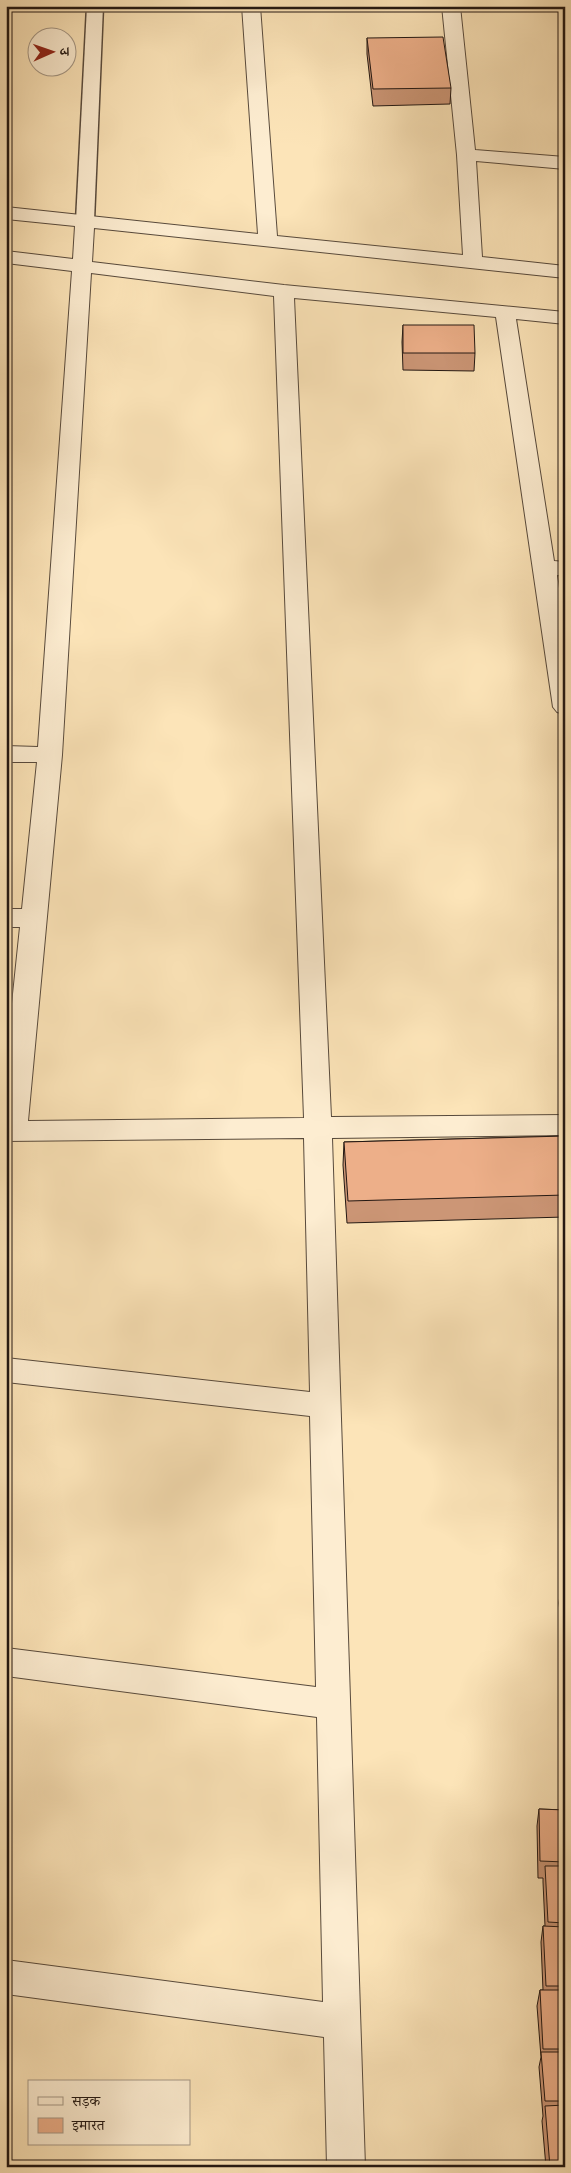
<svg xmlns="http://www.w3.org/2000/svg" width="571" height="2173" viewBox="0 0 571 2173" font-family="'IM FELL DW Pica','Noto Serif Devanagari',serif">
<rect width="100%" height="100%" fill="#fce4b8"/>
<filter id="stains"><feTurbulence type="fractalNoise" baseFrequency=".004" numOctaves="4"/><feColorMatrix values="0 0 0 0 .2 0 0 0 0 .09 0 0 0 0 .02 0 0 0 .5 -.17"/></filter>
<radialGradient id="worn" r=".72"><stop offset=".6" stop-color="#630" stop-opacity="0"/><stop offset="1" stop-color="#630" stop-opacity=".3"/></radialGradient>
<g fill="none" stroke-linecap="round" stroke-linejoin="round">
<defs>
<path id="lane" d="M87 6H103L94 221 91 225 85 226 79 225 76 221Z"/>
<path id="street" d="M242 6H260L277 236 463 255 457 155 442 6H460L475 150 565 157V169L476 161 482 257 565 266V278L94 228 92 262 284 285 565 312V324L516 319 554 561 565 562V576L557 575 565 628V714L557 712 553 707 496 317 294 298 331 1117 565 1115V1135L332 1138 365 2167H327L324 2037 6 1994V1960L323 2002 317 1717 6 1676V1648L316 1687 310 1416 6 1382V1358L310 1392 304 1138 6 1141V1061L20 927H6V909H22L37 762H6V746L38 747 72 271 6 263V251L73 259 75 226 6 219V207L258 234ZM91 273 274 296 304 1118 28 1121 62 755Z"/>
</defs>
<use href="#lane" stroke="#584a3c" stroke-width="3"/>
<use href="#street" stroke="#584a3c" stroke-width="2"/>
<use href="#lane" fill="#fdedd1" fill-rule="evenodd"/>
<use href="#street" fill="#fdedd1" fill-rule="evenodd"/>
</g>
<path fill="#cc9676" stroke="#221712" d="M367 38 451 88 450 104 373 106 367 54Z
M403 325 475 353 474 371 403 370 402 342Z
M565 1136V1217L347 1223 343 1165 344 1142Z
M561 1586H565V1659L559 1603Z
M539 1809 565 1810V2167H546L542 2121 543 2116 539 2067 541 2057 537 2006 540 1990H543L541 1942 543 1926H545L543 1882V1878H538L537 1826Z"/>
<path fill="#edaf89" stroke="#221712" d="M443 37 451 88 373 89 367 38Z
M403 325H474L475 353H403Z
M565 1136V1195L348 1201 344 1142Z
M561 1586H565V1622Z
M539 1809 565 1810V1862L540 1861Z
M545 1866H565V1923L548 1922Z
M543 1926 565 1927V1986H546Z
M540 1990H565V2049H543Z
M541 2052H565V2101H545Z
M565 2105V2167H550L545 2106Z"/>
<rect width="571" height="2173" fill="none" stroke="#fce4b8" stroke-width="25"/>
<rect x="8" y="8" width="556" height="2158" fill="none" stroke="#221712" stroke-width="2.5"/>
<rect x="12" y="12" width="546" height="2148" fill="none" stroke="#221712"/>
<rect x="28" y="2080" width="162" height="65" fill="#fdedd1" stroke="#a59785"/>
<rect x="38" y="2097" width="25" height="8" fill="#fdedd1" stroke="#a59785"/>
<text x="72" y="2106" font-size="15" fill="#221712">सड़क</text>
<rect x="38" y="2118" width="25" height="15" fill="#edaf89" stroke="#a59785"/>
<text x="72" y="2130" font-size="15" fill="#221712">इमारत</text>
<g transform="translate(52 52) rotate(88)"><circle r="24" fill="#fdedd1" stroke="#a59785"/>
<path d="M0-4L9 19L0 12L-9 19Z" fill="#8f2418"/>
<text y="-8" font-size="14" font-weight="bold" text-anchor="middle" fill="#221712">उ</text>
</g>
<rect width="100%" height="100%" filter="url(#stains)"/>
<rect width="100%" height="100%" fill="url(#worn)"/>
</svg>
